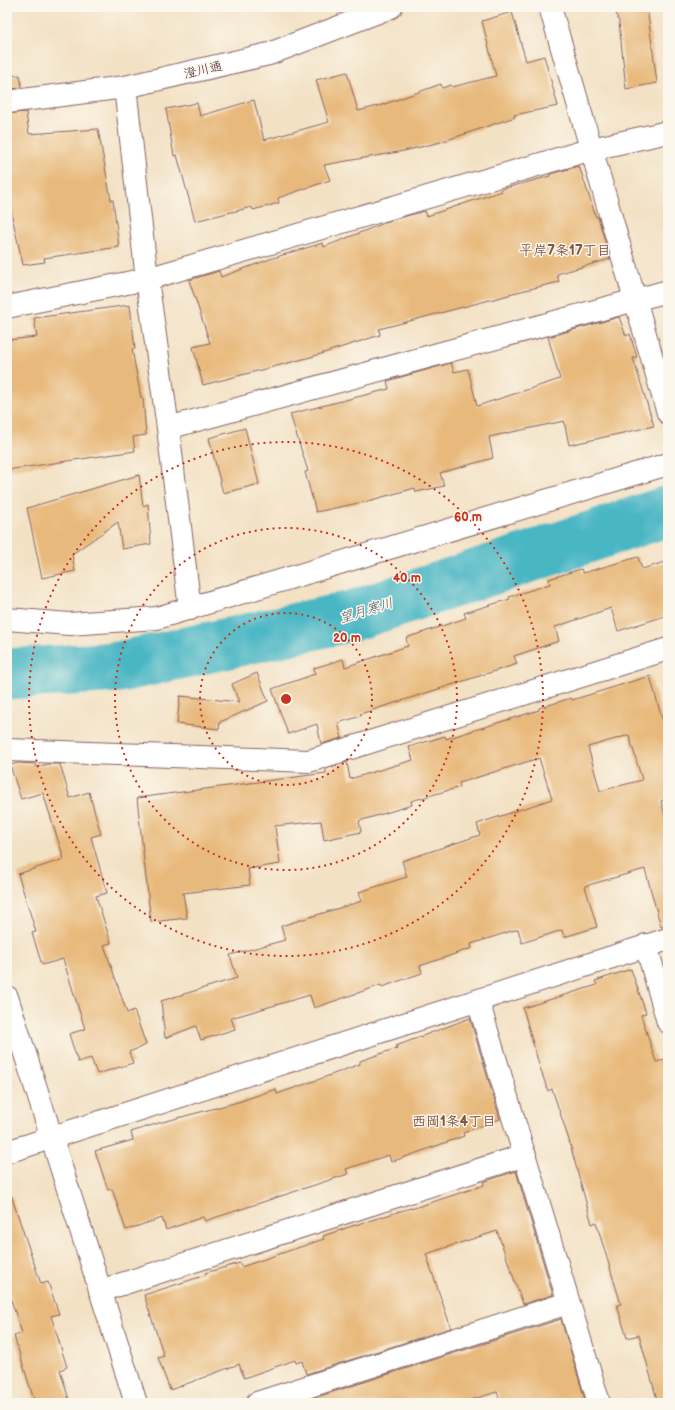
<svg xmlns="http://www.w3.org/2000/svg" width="675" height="1410" viewBox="0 0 675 1410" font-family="'Balsamiq Sans','Klee One',sans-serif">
<rect width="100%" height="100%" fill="#fbf7ec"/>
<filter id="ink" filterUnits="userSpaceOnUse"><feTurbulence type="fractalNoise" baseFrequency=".025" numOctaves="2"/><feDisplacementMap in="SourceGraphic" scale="8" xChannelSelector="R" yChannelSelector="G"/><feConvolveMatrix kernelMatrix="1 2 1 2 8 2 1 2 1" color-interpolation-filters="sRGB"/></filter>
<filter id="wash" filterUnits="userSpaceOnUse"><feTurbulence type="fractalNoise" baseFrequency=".012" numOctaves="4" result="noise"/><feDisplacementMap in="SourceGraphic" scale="16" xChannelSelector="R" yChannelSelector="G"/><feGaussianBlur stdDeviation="0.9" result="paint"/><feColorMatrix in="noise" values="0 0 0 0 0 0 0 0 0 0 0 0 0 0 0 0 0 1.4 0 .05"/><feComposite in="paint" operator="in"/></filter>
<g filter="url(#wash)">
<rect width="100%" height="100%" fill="#f3e1c4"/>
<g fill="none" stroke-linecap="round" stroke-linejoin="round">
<path stroke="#49b6c4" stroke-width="51" d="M7 674 119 667 352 616 668 511"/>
</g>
<g id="blocks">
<path fill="#e8b97c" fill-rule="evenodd" d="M614 7H647L657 83 626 89 619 22Z
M512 12 526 61 544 56 558 106 514 115 515 117 441 142 404 151 324 165 330 180 278 198 279 203 253 210 252 207 195 221 177 155 174 156 166 109 197 103 200 116 254 100 264 140 329 122 316 80 347 72 358 111 382 105 441 84 442 88 451 85 452 87 496 76 482 21Z
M20 75 22 88 7 89V76Z
M26 112 29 134 98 129 111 200H113L119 247 44 258 45 262 23 265 7 194V114Z
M579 166 596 217H598L610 259 557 274 559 282 509 294V295L379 329 380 335 311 357 203 385 193 347 210 343 189 280 219 271 221 277 273 258 323 243 324 247 392 220 425 211 427 216 502 191V189L550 176V174Z
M130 305 135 349H132L141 398H143L146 435 133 437 135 451 7 470V340L37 337 34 318Z
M619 317 626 336 630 334 637 357 633 358 654 426 569 445 564 421 489 437 493 458 440 473 444 486 416 492 415 488 368 501 316 512 305 472 308 471 290 414 389 389 387 381 451 363 454 372 468 369 477 406 560 379 548 337Z
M245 428 259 484 223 493 209 438Z
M139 475 143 506 148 504 151 544 122 549 118 522 72 554 75 571 42 578 27 508Z
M638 557 642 569 668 561V615L618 631 611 608 555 627 559 641 514 656 517 664 360 714 361 716 338 723 342 738 321 744 317 724 288 734 272 689 315 674 314 668 343 659 345 667 408 646 406 638 466 618 464 613 510 599 509 597 550 584 549 579 581 569 583 573Z
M257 673 268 701 220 722 219 729 177 724 180 696 239 702 232 684Z
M650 676 668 740V799L661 801 668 826V926L661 927 645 869 585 886 597 927 564 937 562 930 522 943 518 929 471 944 472 948 420 966 422 973 382 987 381 985 314 1008 310 995 231 1018 235 1029 201 1040 196 1026 165 1038 161 1001 237 978 230 955 285 940 281 926 362 901 359 892 407 877 402 861 480 835 477 824 552 799 539 758 459 783 460 787 411 801 412 805 359 821 361 832 324 840 321 821 275 826 280 864 248 869 250 885 183 893 187 918 151 922 137 798 326 773V769L347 762 350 779 413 760 409 747 445 736 446 739 539 710V708L571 698 572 700ZM629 735 642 780 600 791 588 747Z
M18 763 35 764 37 767 48 764H60L70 798 89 792 101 834 91 837 107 893 96 896 111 943 104 945 127 1013 134 1010 146 1045 129 1052 133 1063 97 1074 91 1058 78 1062 69 1034 85 1029 63 959 42 965 32 933 36 932 18 874 64 859 43 793 21 799 10 765Z
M631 969 646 1013 641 1015 656 1062 664 1060 668 1074V1403H658L639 1335 627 1338 617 1305 621 1304 596 1222 592 1224 568 1137 552 1089 548 1091 540 1068 523 1008 597 985 595 981Z
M470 1018 500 1119 463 1133 464 1136 391 1162 389 1155 346 1169 348 1174 205 1221 203 1217 166 1230 162 1218 126 1230 112 1189 108 1190 95 1151 133 1140 131 1132 159 1123 238 1102 276 1089 277 1094 320 1079 360 1064V1061L397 1048 396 1046Z
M516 1171 553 1295 523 1304 497 1231 426 1254 451 1328 306 1374 302 1361 296 1363 295 1360 244 1378 239 1364 170 1390 158 1358 164 1356 144 1295 206 1275 205 1273 240 1263 241 1267 324 1239 323 1236 352 1226 411 1208V1209L484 1185 483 1182Z
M11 1195 41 1284 48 1282 59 1314 51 1316 67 1367 60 1370 70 1403H35L14 1336 22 1333 7 1288V1196Z
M561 1319 586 1403H501L497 1392 461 1403H316L314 1398Z"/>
</g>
</g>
<g filter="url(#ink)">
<use href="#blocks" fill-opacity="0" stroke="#856361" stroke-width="1"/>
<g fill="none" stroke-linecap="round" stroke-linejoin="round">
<defs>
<path id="street" d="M125 87 147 279 168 428 190 609
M7 307 147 279 592 149 668 132
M168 428 668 291
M7 619 69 624 157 618 668 464
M7 750 309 761 668 649
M646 945 668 1022
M7 997 136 1403
M478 1001 599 1403
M7 1152 668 939
M100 1291 525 1155
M257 1403 568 1303"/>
<path id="secondary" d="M550 7 668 413
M7 102 125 87 269 54 391 7"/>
</defs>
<use href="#street" stroke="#856361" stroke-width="24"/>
<use href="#secondary" stroke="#856361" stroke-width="24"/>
<use href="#street" stroke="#fff" stroke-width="22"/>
<use href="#secondary" stroke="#fff" stroke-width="22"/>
</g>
</g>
<g fill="none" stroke="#c8321e" stroke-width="2" stroke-dasharray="2 4">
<circle cx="286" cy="699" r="86"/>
<circle cx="286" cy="699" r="171"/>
<circle cx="286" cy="699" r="257"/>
</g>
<g text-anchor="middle" stroke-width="3" stroke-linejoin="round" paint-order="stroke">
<g font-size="13" fill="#4a1f2b" stroke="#fbf7ec">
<text transform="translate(203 69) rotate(-13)" y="5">澄川通</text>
</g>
<g font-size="14" font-weight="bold" fill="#815547" stroke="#fbf7ec">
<text x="565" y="255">平岸7条17丁目</text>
<text x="454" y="1126">西岡1条4丁目</text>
</g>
<g font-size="14" font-style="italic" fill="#4a5b68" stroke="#fbf7ec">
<text transform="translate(366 610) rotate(-17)" y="5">望月寒川</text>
</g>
</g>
<circle cx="286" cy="699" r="6" fill="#c8321e" stroke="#fbf7ec" stroke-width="2"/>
<g font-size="12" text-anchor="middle" font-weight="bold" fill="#c8321e" stroke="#fbf7ec" stroke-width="3" stroke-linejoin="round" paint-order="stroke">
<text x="468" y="521">60 m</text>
<text x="407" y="582">40 m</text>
<text x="347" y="642">20 m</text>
</g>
<rect width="675" height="1410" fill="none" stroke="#fbf7ec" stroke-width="24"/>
</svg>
